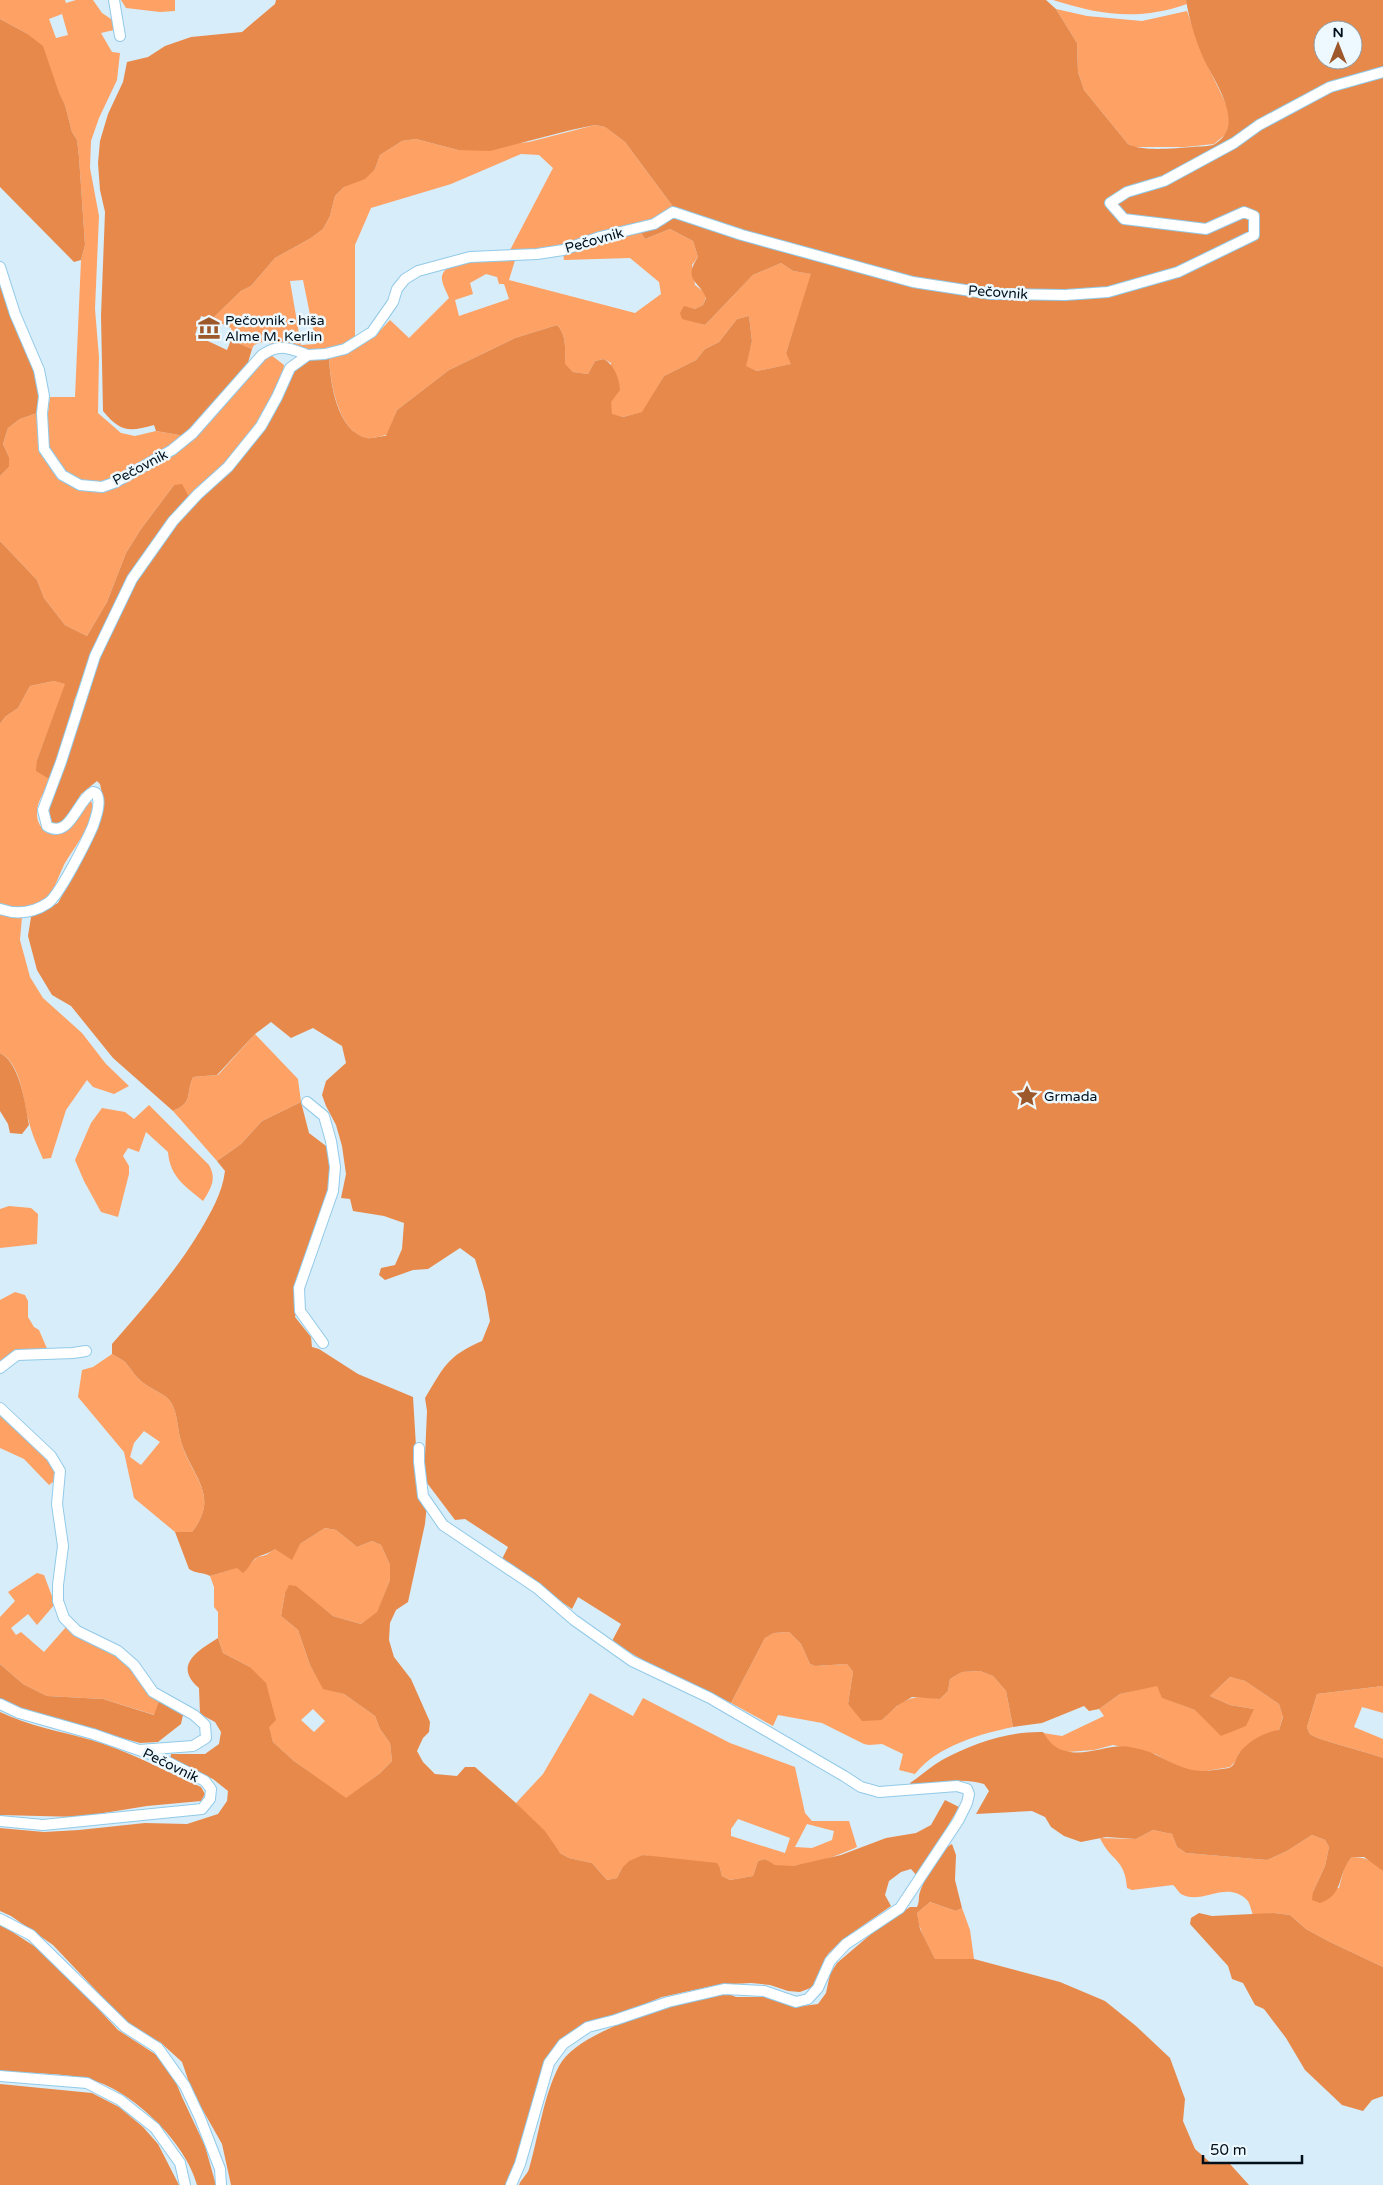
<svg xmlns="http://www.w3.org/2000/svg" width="1383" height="2185" viewBox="0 0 1383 2185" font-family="'Varela Round',sans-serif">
<rect width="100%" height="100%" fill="#d7edfa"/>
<path fill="#fda165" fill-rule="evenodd" d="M0 0H65L66 3 76 0H93L102 13 114 21V30L101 33 112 52 120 53 117 80 99 118 91 141 90 168 99 216 95 309 99 357 98 413 121 433 135 436 156 431 185 436 113 480C98 483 86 484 72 476 68 474 61 472 58 469 42 449 47 420 50 397H75L81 260 85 245 79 157 77 140 72 132 65 105 26 33 0 19ZM62 14 68 35 56 38 49 19Z
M121 0H175V11L160 12 126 8Z
M1053 0H1186L1187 4C1139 21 1100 15 1053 0Z
M1056 9 1087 16 1142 21 1187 11 1202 54 1227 106 1230 120 1226 134 1214 144 1185 147H1134L1128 144 1084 90 1078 72 1077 43Z
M595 125 605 127 625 142 677 212 673 216 547 250 509 252 553 168 539 155 521 154 451 184 371 208 355 245V341L325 351 271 346 268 342H262L254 345 252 349 231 340V328L212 319 241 291 251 286 275 258 311 238 323 229 330 216 335 196 344 187 375 169 380 155 402 141 416 139 458 150 529 142ZM303 280 304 285 316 344 301 345 290 281Z
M670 229 693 241 698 257 692 265 695 285 704 292 706 297 703 305 695 309 684 307 682 318 705 325 753 275 781 263 793 271 812 274 786 353 792 364 757 371 745 366 752 341 749 316 737 319 719 342 705 349 696 360 664 376 643 412 623 417 612 415 610 403 611 363 604 359 595 361 588 374 573 372 565 365C565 351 567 335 557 325L515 338 449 370 397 410 387 435C381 436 373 439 367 438 338 433 330 381 329 357L376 335 390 320 409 338 449 298C447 292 441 283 442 276 447 256 500 258 516 257L509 280 635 313 661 294 659 282 630 258 564 260 563 253 596 241 640 231 645 239ZM486 274 497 277 499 284H504L509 299 459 316 455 300 473 294 470 283Z
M271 355 284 365C280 412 223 468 189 497L174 485 141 529 126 553 107 602 87 636 65 625 44 598 37 580 0 541V476L9 467V457L3 444 8 428 20 419 43 411C45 457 42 486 97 491L197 434 217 414 257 364Z
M54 681 66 684 37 760 51 780C47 788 40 797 38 805 33 828 47 836 67 831L82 809 91 801C100 818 70 852 63 867 58 878 54 889 48 899 27 908 22 911 0 905V724L5 717 18 708 30 686Z
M0 911 22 917 20 940 30 977 43 998 82 1033 106 1064 129 1086 114 1094 93 1087 87 1080 66 1110 51 1158 43 1159C38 1147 32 1135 29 1122 23 1101 22 1064 0 1053Z
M255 1034 298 1079 301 1102 262 1121 241 1144 217 1161 173 1111C194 1102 185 1095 193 1077L218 1075Z
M149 1105 209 1165C217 1179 211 1188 203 1201 185 1186 170 1177 168 1152L146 1132 139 1152 128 1148 123 1156 129 1166V1174L118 1217 101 1212 84 1181 75 1160 91 1123 102 1108 125 1112 134 1119Z
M9 1206 31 1208 38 1214 37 1244 0 1248V1209Z
M15 1292 25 1295 28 1301V1317L34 1327 39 1330 48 1351 0 1365V1300Z
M112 1354C116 1357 122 1359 125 1362 133 1371 134 1376 145 1384 153 1390 165 1394 170 1401 178 1412 177 1428 181 1441 191 1477 221 1495 192 1532H175L134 1498 124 1452 78 1397 82 1370 93 1367ZM144 1431 160 1442 141 1465 130 1457 134 1443Z
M0 1415 55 1468 57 1479 49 1485 24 1459 0 1448Z
M325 1528 336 1530 357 1547 372 1541 381 1545 390 1565V1580L377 1613 361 1624 333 1616 316 1603 285 1593 281 1616 298 1630 310 1665 323 1688 344 1694 375 1716 380 1729 390 1743 392 1761 379 1774 346 1799 294 1761 273 1742 250 1667 223 1653 218 1638V1612L214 1607V1587L210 1576 249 1564 258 1557 266 1555 275 1549 300 1544ZM313 1709 325 1721 314 1732 301 1720Z
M37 1573 44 1575 55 1604 37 1625 28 1614 11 1628 16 1635 21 1632 44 1652 66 1627 75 1635 117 1655 132 1668 144 1688 159 1701 155 1715 103 1699 47 1696 23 1684 0 1664V1617L15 1601 8 1592Z
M789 1632 801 1644 810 1664 815 1666 847 1664 853 1672 848 1704 882 1720C904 1699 909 1694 940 1699L948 1691 950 1679 962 1672 980 1671 993 1676 1006 1691 1013 1727C980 1734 937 1746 915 1774L899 1770 903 1754 882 1744 869 1745 864 1744 822 1723 778 1715 773 1726 731 1703 765 1638 774 1633Z
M1230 1677 1245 1681 1279 1704 1283 1716 1279 1730 1239 1753 1237 1760 1230 1767 1206 1771H1189L1175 1765 1155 1754 1113 1745 1094 1750 1067 1752 1052 1746 1043 1733 1062 1736 1104 1716 1099 1709 1120 1694 1157 1685 1163 1698 1195 1710 1254 1709 1230 1705 1210 1696Z
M1383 1686V1713L1362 1707 1354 1727 1383 1739V1758C1371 1753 1314 1739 1310 1734 1308 1732 1308 1729 1307 1727L1317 1694Z
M590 1693 633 1716 643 1698 730 1743 795 1767 805 1813 812 1821H849L857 1847C838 1856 796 1871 775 1865 772 1865 768 1861 765 1859L758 1861 753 1876 730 1880 722 1876 720 1868 643 1855 622 1868 617 1878 607 1880 592 1863 569 1858 560 1853 516 1803 543 1774ZM738 1819 790 1838 785 1853 731 1836V1829ZM807 1824 834 1831 832 1840 812 1848 795 1847Z
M1153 1830 1172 1834 1177 1847 1186 1853 1267 1860 1287 1851 1312 1835 1325 1840 1329 1847 1325 1866 1313 1892 1339 1888 1345 1865 1352 1857C1365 1857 1374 1861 1383 1871V1967L1328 1941 1306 1929 1290 1915 1274 1913 1253 1915C1251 1910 1250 1903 1247 1900 1226 1879 1202 1906 1181 1894 1178 1892 1176 1887 1173 1885L1132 1890 1127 1888C1125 1858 1111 1862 1100 1838L1136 1839Z
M930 1902 956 1911 962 1908 970 1930 974 1959H935C928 1944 918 1930 917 1913Z"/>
<path fill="#e7894b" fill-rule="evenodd" d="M276 0H1046L1056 9 1077 43 1078 72 1084 90 1128 144C1142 152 1176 148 1192 147 1199 146 1210 147 1215 144 1248 124 1212 79 1202 55 1195 38 1189 19 1186 0H1383V1686L1317 1694 1307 1727C1308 1729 1308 1732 1310 1734 1314 1739 1371 1753 1383 1758V1871L1364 1857H1352C1337 1872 1345 1895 1320 1903L1312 1900 1313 1892 1325 1866 1329 1847 1325 1840 1312 1835 1287 1851 1267 1860 1186 1853 1177 1847 1172 1834 1153 1830 1136 1839 1106 1837 1081 1842 1064 1836 1051 1827 1045 1817 1032 1811 976 1814 989 1791 984 1784C960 1777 936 1783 911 1787L910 1783C921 1776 931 1766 942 1760 972 1744 1009 1731 1043 1732 1050 1743 1054 1748 1066 1751 1087 1757 1109 1743 1130 1747 1139 1749 1149 1751 1156 1755 1177 1765 1190 1774 1214 1770 1219 1769 1225 1769 1229 1768 1236 1765 1236 1757 1240 1752 1249 1741 1265 1732 1279 1730L1283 1717 1279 1704 1245 1681 1230 1677 1210 1696 1230 1705 1254 1709 1246 1726 1221 1736 1195 1710 1162 1698 1157 1686 1120 1694 1099 1709 1089 1711 1084 1706 1042 1723 1013 1727 1006 1691 993 1676 980 1671 962 1672 950 1679 948 1691 940 1699 912 1697 897 1706 882 1720 862 1721 848 1704 853 1672 847 1664 815 1666 810 1664 801 1644 789 1632 774 1633 765 1638 731 1703C692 1682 649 1667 612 1641L621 1624 578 1597 572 1609 501 1561 508 1547 465 1519 455 1520 424 1479 427 1411 425 1398C444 1367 447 1356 482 1341L490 1321 485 1292 475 1259 460 1248 428 1269 413 1270 385 1280 379 1275 381 1268 395 1265 402 1249 404 1223 384 1216 353 1211 350 1199 341 1198 346 1174 342 1146 336 1125 326 1106 322 1095 326 1081 346 1063 342 1046 313 1028 291 1038 271 1022 255 1034 217 1075 193 1077C185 1095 194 1102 173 1111L113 1058 71 1006 52 995 37 970 28 936 31 917 58 903 98 829 103 798 100 784 97 781 81 794 64 822 54 825 48 818 51 799 96 662 135 579 178 519 206 491 287 384 299 364 318 358 329 357C330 382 337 432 367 438 372 439 381 436 386 436L397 410 449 370 515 338 557 325C567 335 565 351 565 364L573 372 588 374 595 361 604 359C615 366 619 378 620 390L611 402 612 414 623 417 642 412 664 376 696 360 705 349 719 342 737 319 749 316 752 341 746 366 757 371 791 364 786 353 811 274 793 271 781 263 753 275 705 325 682 319 680 313 684 306 695 309 703 305 706 298C700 281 682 281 698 257L693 241 670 229 645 239 640 231 665 224 677 212 625 142 605 127 595 125 571 130 490 151 458 150 416 139 402 141 380 155 375 169 365 179 344 187 335 196 330 216 323 229 311 238 275 258 251 286 241 291 212 319 201 316 195 335 227 350 231 340 252 349 247 366 185 436 156 431 154 425C129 432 120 432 103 411L101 316 105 212 100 190 98 163 100 141 108 114 123 82 127 62 148 57 165 46 191 37 242 32 275 4ZM1323 30H1353V60H1323Z
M0 19 26 33 43 46 59 93 65 105 72 132 77 140 79 157 85 245 81 260 74 262 0 187Z
M0 271 41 381 43 411 20 419 8 428 3 444 9 457V467L0 476Z
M182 484 189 497 185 501 90 658 74 701 69 726 51 780 36 771 37 760 65 684 54 681 30 686 18 708 5 717 0 724V541L37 580 44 598 65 625 87 636 107 602 126 553 141 529 174 485Z
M0 1053C20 1063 25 1103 29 1125L22 1134 10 1133 8 1124 0 1111Z
M301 1102 309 1133 326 1146 332 1153 335 1167 295 1317 311 1337 312 1347 319 1349 358 1374 413 1397 418 1479 427 1504 425 1524 408 1602 396 1610 390 1623 389 1640 394 1657 411 1679 430 1722 429 1732 423 1738 417 1751 423 1762 435 1774 457 1776 465 1767H475L516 1803 545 1831 560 1853 569 1858 592 1863 607 1880 617 1878 622 1868 629 1861 643 1855 717 1863 720 1868 722 1876 730 1880 753 1876 758 1861 765 1859 775 1865 793 1866 841 1855 886 1838 916 1833 931 1825 945 1800 959 1807 918 1877 911 1869 901 1872 889 1881 885 1895 891 1906 842 1940 828 1954 813 1987 800 1992 788 1991 770 1985 751 1983 717 1985 662 1997 600 2022 549 2059 511 2185H231L222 2144 192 2091 182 2062 160 2042 146 2036 125 2021 53 1945 11 1916 0 1911V1828L44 1832 79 1830 145 1823 187 1824 218 1814 227 1801 228 1791 213 1779 170 1761 171 1754H205L219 1744 221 1732 215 1722 200 1714 199 1688C173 1666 197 1651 218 1638L223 1653 250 1667 266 1683 276 1720 269 1727 273 1742 294 1761 346 1798 379 1774 392 1761 390 1743 380 1729 375 1716 344 1694 323 1689 310 1665 298 1630 281 1616 285 1593 289 1585 296 1586 333 1616 361 1624 377 1612 390 1580V1565L381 1545 372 1541 357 1547 336 1530 325 1528 300 1544 292 1560 275 1549C268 1554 263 1554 256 1558 250 1562 249 1569 243 1573L237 1568 210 1576C203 1572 196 1574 189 1569L175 1532H192C221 1495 191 1476 181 1441 177 1428 178 1412 170 1401 165 1394 153 1390 145 1384 134 1376 133 1371 125 1362 122 1359 116 1357 112 1354V1344C144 1307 174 1274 200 1231 211 1212 222 1194 225 1171L217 1161 241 1144 262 1121Z
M0 1664 23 1684 47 1696 103 1699 154 1715 159 1701 183 1715 181 1724 158 1742 140 1743 22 1710 0 1699Z
M0 1712C29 1726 60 1731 91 1740 129 1751 165 1771 201 1787L205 1794 201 1801 147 1806 79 1817 0 1815Z
M952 1844 956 1855 955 1880 962 1908 956 1911 930 1902 917 1913 920 1929 935 1959H974L1060 1982 1105 2001 1136 2026 1170 2058 1185 2099 1183 2121 1195 2149 1212 2164H1230L1249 2185H519C521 2179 527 2175 529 2169 539 2135 543 2097 559 2066 580 2027 683 2003 724 1992L736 1997H777L796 2007 818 2004 826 1993 830 1974 837 1963 877 1929 910 1907H917C920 1901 918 1897 920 1892 924 1880 941 1849 952 1844Z
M1199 1913 1212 1916 1274 1913 1290 1915 1306 1929 1328 1941 1383 1967V2096L1372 2100 1363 2111 1342 2105 1305 2070 1286 2038 1264 2009 1255 2005 1243 1983 1232 1979 1228 1966 1190 1924 1191 1918Z
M0 1924 48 1955 118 2030 155 2054 170 2068 182 2097 205 2146 216 2185H197C186 2143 134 2092 92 2080 63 2072 30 2074 0 2071Z
M0 2084 92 2093 119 2107 143 2127 158 2144 179 2185H0Z"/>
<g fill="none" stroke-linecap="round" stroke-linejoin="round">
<defs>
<path id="street" d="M114 0 120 36
M0 267 15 314 39 370 44 396 42 413 44 449 62 475 80 485 102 487 116 482 172 450 193 433 262 355C280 343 289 348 308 355
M0 909C17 915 33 913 48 903 59 896 87 840 93 826 96 817 102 801 96 793L93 792C77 800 70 840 47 826L43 810 61 762 95 656 132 579 173 521 198 494 228 467 261 426 277 397 290 368 308 355 325 354 345 349 372 332 393 302 397 289 405 279 418 271 470 257 537 254 563 250 600 237 654 224 673 212 742 235 913 282 991 294 1065 295 1108 292 1178 272 1254 235V216L1244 212 1206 229 1124 219 1110 203 1127 192 1164 181 1234 143 1259 125 1330 87 1383 72
M307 1102 324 1116 331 1141 335 1167 333 1191 299 1288 300 1311 323 1343
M0 1368 17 1355 73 1353 86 1351
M0 1408 51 1456 60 1471 57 1504 63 1546 58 1585V1601L64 1618 77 1631 118 1651 134 1665 153 1692 194 1715 205 1725 206 1738 193 1746 139 1750
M419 1448V1462L423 1496 443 1525 537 1588 574 1620 632 1661 710 1698 844 1776 861 1787 879 1792 957 1786 967 1789 969 1794 967 1803 958 1821 900 1908 846 1944 830 1961 818 1988 808 1999 796 2002 764 1991 724 1989 668 2002 615 2020 588 2027 563 2044 549 2063 520 2164 511 2185
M0 1704 19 1713 93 1734 156 1756 205 1781 211 1789 210 1799 202 1809 43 1825 0 1821
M0 1919 31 1935 125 2027 158 2048 185 2086 200 2118 220 2169 221 2185
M0 2076 87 2083 120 2100 155 2128 180 2163 185 2185"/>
</defs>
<use href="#street" stroke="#92cae8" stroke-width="12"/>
<use href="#street" stroke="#fff" stroke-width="10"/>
</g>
<defs>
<symbol id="museum-bare" viewBox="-9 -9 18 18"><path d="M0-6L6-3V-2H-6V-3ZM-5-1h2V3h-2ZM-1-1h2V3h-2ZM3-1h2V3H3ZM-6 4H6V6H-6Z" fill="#9d592b" stroke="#eef9ff" stroke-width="2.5" paint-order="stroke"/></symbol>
<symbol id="sight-bare" viewBox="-9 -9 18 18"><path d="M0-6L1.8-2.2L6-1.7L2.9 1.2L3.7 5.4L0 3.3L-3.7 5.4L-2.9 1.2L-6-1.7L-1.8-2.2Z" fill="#9d592b" stroke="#eef9ff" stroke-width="2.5" paint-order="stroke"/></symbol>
</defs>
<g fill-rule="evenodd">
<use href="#museum-bare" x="193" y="312" width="32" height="32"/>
<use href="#sight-bare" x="1011" y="1080" width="32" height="32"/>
</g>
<g text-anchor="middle" stroke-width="5" stroke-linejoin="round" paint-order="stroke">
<g font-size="14" fill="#00101b" stroke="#eef9ff">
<text transform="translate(594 240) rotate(-16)" y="5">Pečovnik</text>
<text transform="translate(998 292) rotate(4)" y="5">Pečovnik</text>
<text transform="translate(140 467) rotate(-28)" y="5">Pečovnik</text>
<text transform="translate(171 1765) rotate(26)" y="5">Pečovnik</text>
</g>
<g font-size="14" fill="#00101b" stroke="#eef9ff" text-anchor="start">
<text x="225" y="325">Pečovnik - hiša<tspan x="225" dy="16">Alme M. Kerlin</tspan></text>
<text x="1044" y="1101">Grmada</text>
</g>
</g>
<g transform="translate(1338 45)"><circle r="24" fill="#eef9ff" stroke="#8f9ca4"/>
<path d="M0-4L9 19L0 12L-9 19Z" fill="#9d592b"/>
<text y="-8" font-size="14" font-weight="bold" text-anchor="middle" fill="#00101b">N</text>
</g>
<path d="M1203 2155v8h99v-8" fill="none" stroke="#00101b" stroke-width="2.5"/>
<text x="1210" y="2155" font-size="15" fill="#00101b" stroke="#eef9ff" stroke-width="4" paint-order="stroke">50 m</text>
</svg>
